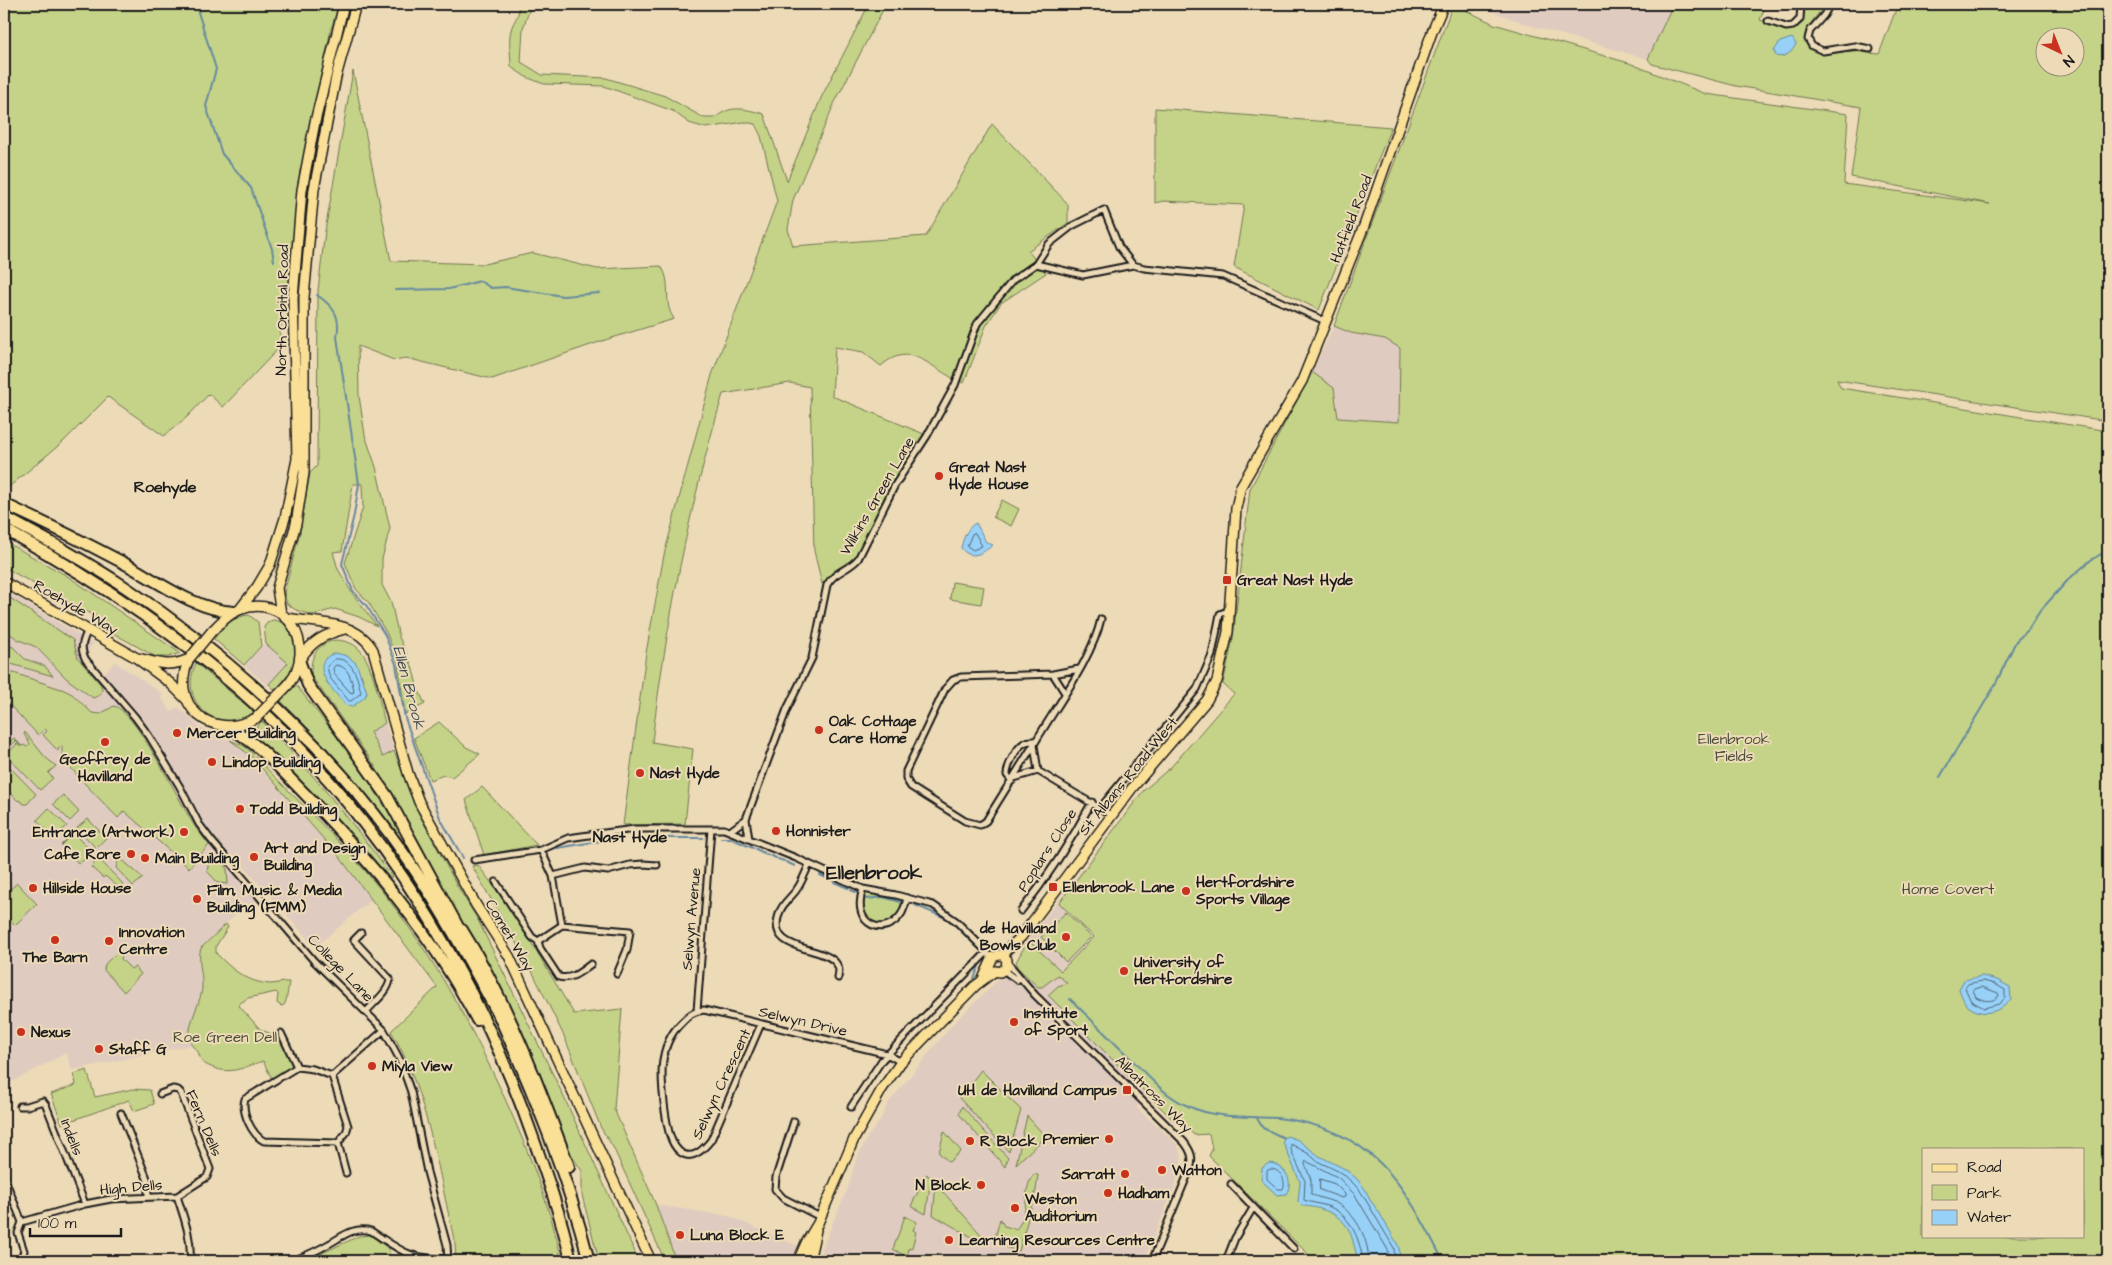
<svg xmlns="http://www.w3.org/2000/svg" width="2112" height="1265" viewBox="0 0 2112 1265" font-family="'Architects Daughter',sans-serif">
<rect width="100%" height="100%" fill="#eddab7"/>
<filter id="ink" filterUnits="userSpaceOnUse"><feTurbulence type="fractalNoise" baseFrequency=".02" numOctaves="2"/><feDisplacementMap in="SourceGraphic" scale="10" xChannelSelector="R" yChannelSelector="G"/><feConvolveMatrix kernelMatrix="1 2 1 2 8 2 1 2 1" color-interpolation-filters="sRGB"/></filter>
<g filter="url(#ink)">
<path fill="#e0cbc0" d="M1472 4H1673L1648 59 1535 27Z
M1334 326 1351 333 1385 339 1400 348 1399 423 1338 418 1336 393 1312 372Z
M4 590 94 644 90 647 88 654 103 674 115 662 163 694 161 697 171 712 178 707 201 728 230 740 246 752 341 859 372 899 315 947 237 859 235 865 258 901 235 915 201 948 200 972 203 985 190 1035 191 1045 72 1070 66 1053 4 1086Z
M268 644 288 663 268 686 244 665 261 646Z
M385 723 394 751 383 757 370 732Z
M1171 767 1164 1069 1137 1108 1177 1144 1182 1158 1176 1183 1144 1261H820V1253L850 1183 855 1163 867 1138 880 1121 887 1105 951 1026 1016 962 1028 940 1143 791Z
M656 1205 728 1216 798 1246 791 1261H676Z"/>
<path fill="#c4d387" stroke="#707852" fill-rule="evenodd" d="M4 4H339L331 29 298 188 289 295 285 296 278 349 223 407 209 394 187 417 164 436 108 397 64 441 4 491Z
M517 4H528L530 8 523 28 521 62 542 75 606 78 665 96 704 118H715C731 104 745 109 764 114L787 181 821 98 869 4H886L834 104 793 200 788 229 793 246 926 236 992 124 1068 204V223L1028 251 1046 273 1001 303 986 326 964 383C932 372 913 338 881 366L863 352 835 347 832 396 924 434 892 482 855 558 831 574 822 584 814 551 810 387 790 383 723 394C689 507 666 625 652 742L693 749 685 824 623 825 646 653 664 555 712 375 777 201 761 136 755 124 744 122 706 128 689 123 673 111 604 86 544 84 526 77 511 67C511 56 508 40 511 30 513 20 522 15 517 4Z
M1453 4 1494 24 1629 63 1706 94 1848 114 1844 184 1990 204 1851 177 1861 107 1736 86 1652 64 1648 59 1673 4H1766L1760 20 1791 30 1803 23 1805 4H1825C1819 15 1807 24 1805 36L1812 49 1826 54 1853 51 1879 54 1898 4H2108V421L1837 380 1841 388 2108 431V1261H1315L1209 1156 1212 1149 1209 1134 1194 1135 1183 1124 1172 1119 1048 995 1058 986 1067 983 1058 975 1042 987H1038L1017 967 1016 962 1028 940 1061 971 1094 937 1059 903 1143 791 1171 767 1234 694 1223 684 1233 638 1250 489 1312 372 1334 388 1338 418 1399 422 1400 348 1385 339 1351 333 1334 326ZM2044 38H2074V68H2044ZM1923 1149H2083V1236H1923Z
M353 71 391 261 484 264 533 253 597 269 661 266C673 282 662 303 674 319L602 341 492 379 406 358 394 360 358 346 359 396 365 435 376 467 390 528 382 559V585L391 602 399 637 412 666 418 689 425 704 405 714 398 663 387 634 369 603 356 589 345 563 363 507 362 484H353L342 551 333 552 338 569 352 593 377 626 359 617 335 609 312 615 296 610 287 604 284 593 300 532 310 473 317 466 318 291 325 231Z
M1155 108 1391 127 1319 310 1234 267 1244 205 1163 201 1155 203Z
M1002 500 1019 509 1011 526 993 517Z
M4 541 69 577 180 653 168 657H156L102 627C98 615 92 613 80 610L4 567Z
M952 582 984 587 981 604 950 599Z
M4 594 73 640 78 658 101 685 102 690 100 695 93 698 67 679 36 647 17 639 4 629Z
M249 615 258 622 261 646 244 665 214 639C222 628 234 616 249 615Z
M273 620C294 621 298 653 292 668 288 677 281 683 275 690L269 684 288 663 266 644 264 627 268 622Z
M337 640C346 641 353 643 359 649 373 662 380 705 385 723L370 732 383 757 394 751 419 814 459 889 478 920 562 1093 639 1261H599L582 1195V1171L564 1144 475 945 373 763 312 677C308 659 317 642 337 640ZM361 674 367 694 352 707 346 705 326 681Z
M12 646 25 659 45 666 53 676 4 662V655Z
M196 663 254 712C218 737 177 703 196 663Z
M14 673 64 690 72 694 92 713 100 714 114 706C135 711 179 800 191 820 196 829 203 837 209 845L189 868 124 811 118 818C108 807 65 766 62 754 62 752 62 749 62 746L59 747 58 751 43 735 47 731 45 729 38 735 4 699V678L8 674Z
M296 685 355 760 400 830 397 832C361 786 323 742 281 701Z
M262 721C310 770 353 822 392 877L388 880 351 836 252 733Z
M439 722 466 747 480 754 452 777 444 775 430 780 414 738Z
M25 732 45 757 56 766 48 773 53 778 40 790 6 755 17 744 21 747 16 741 4 752V747L14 738 22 746 24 745 27 747 30 744 24 734Z
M230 740 244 746 252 753C295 799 342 841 381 890 433 955 472 1026 506 1101 529 1153 550 1205 562 1261H456L455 1244C440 1178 426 1088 391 1031L437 987 341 859 252 757Z
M4 761 36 794 27 804H24L19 800 18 801 4 786Z
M482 787 537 845 484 855 466 800Z
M63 795 79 812 70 821 53 804Z
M49 808 67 826 54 838 37 820Z
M88 819 106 838 96 848 77 828Z
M73 833 92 852 79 864 61 845Z
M119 857 143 878 133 886 116 868Z
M217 857 227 869 228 884 218 883 207 871 209 862Z
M99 859 123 884 119 888 105 876 103 878 91 867Z
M478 865 513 912 574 1014 622 1009 614 1109 656 1205 676 1261H665L613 1147 601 1128 564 1036 530 967 472 866Z
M17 883 37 904 15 925 4 913V895Z
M863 889 907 898C901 916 897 921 878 926L862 917Z
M1066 912 1091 937 1066 962 1041 937Z
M226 924 228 927 216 946V953C232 970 247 982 270 984 277 984 283 981 289 982 288 987 287 1002 284 1005L281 1006 277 1003 278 994 276 992 248 998 239 1004 240 1007 260 1029 278 1037 292 1063 290 1068 272 1079 263 1061C239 1069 228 1077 203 1063 200 1059 200 1056 198 1052 196 1048 192 1048 191 1043 185 1024 201 1006 202 987 203 974 197 960 201 948Z
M116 953 122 954 121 959 131 969 135 967 141 974 124 992 104 970 105 964Z
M87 1070 95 1097 133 1089 150 1090 154 1104 134 1111 129 1100 62 1124 51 1094 76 1085 74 1074Z
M981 1070 1021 1110 1009 1152 959 1098Z
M962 1106 1008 1158 1005 1167 959 1114Z
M1027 1116 1043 1134 1039 1143 1016 1164Z
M944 1131 961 1151 949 1162 939 1153Z
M927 1174 931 1179 926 1214 911 1206Z
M1034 1174 1038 1175 1036 1190 1019 1251 1007 1248V1245L994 1241 1000 1219 1004 1226 1016 1229C1031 1214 1021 1190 1034 1174Z
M936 1184 985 1239 984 1244 933 1215Z
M905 1216 917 1222 913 1230 916 1232 912 1248H909L907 1257 893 1249Z
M371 1235 389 1249V1261H305L359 1236Z"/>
<path fill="#98d1f8" stroke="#6689a0" d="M1792 38 1796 44C1793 51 1785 59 1776 56L1774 51 1780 42Z
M976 523 986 542 993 545C983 553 971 561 961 548 963 539 967 527 976 523Z
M336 653 347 656 356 663 367 692 365 697 352 707 346 705C335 693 304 662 336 653Z
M1982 976 1997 980 2010 987 2011 1000C1999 1012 1983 1018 1968 1006 1964 1003 1961 994 1959 989L1964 980Z
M1287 1136 1298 1140 1319 1156 1345 1169 1357 1179 1365 1189 1370 1200 1379 1212 1399 1247 1400 1261H1359C1354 1250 1353 1233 1345 1224 1336 1212 1316 1206 1302 1206L1298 1202 1300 1182 1283 1142 1284 1138Z
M1269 1163C1284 1164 1295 1181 1286 1194L1277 1195 1261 1180 1262 1168Z"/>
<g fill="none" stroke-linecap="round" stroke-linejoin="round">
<path stroke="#4e6474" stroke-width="1" d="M975 533 982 546 973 550 967 546 972 534Z
M335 659C353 657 358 679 361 693L351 701H349L330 678 327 667Z
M336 665C349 666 351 679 354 690L353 693 350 692 335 675 333 669Z
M1983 981 1995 984 2005 990V998L1999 1004 1984 1008 1971 1001 1965 988 1968 984Z
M1982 987 1998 993 1999 996C1992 1003 1984 1001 1976 997L1973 990Z
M1271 1169C1280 1169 1287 1181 1283 1189H1278L1267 1179V1171Z
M1320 1179 1335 1184 1345 1194V1197L1342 1198 1320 1190Z
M1363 1261C1360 1240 1351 1216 1330 1207 1322 1204 1312 1203 1304 1200L1305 1181 1291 1150V1144L1309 1154 1317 1161 1342 1173 1353 1183 1361 1192 1394 1248 1395 1261
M1369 1261C1368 1238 1356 1212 1334 1202 1327 1199 1318 1198 1311 1194V1180L1305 1164 1306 1161 1339 1178 1355 1195 1388 1250 1389 1261"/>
<path stroke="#6689a0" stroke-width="2" d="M203 4 198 12 216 69 206 106 222 154 251 188 272 249 274 261
M395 290 449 289 480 281 491 288 505 287 563 296 599 293
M317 295C334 307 341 316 337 337L359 484 354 515 342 564 353 591 366 605 385 635 396 664 405 718 440 818 463 858
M1940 777 1994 687 2016 641 2027 631 2040 611 2069 579 2091 560 2108 550
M645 838H703
M721 838H730L753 848
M551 849 613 839
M756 849 764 853
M766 854 776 858
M778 859 784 861
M786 862 795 866
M820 875 831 880
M834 882 848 888
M851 890 858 893
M864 897 867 899 883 897 901 902
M915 905 948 919 952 923
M955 925 978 948
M974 979 979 966
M1070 999C1091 1019 1111 1040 1132 1060 1149 1077 1165 1096 1188 1106 1216 1119 1247 1116 1277 1118 1371 1127 1405 1184 1443 1261
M1256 1117 1263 1128 1284 1138"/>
<defs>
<path id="minor" d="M1830 4 1824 15 1810 31 1808 39 1812 46 1823 51 1855 46 1870 49
M1768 21 1786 27 1793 26 1800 19 1801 4
M1036 264 1049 244 1072 226 1104 210 1119 247 1133 265
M88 629C83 642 79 647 86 660L135 717 149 736 180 787 199 824 211 840 314 961 384 1030 399 1058 411 1092 427 1172 447 1245 448 1261
M1053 674 1079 669
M1065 693 1053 674 961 677 953 680 945 689 906 771V779L911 787 965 821 980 825 986 821 1034 744 1036 741C1057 705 1092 659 1101 619
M1034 745 1038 771
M1014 778 1038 771 1111 815
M1012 781 1007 775C1007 766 1016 748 1024 743 1028 740 1032 741 1036 741
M1101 807 1197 689 1212 655 1220 614 1230 610
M730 831 746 819
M749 839 746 819 787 709 812 658 827 585C835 571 847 571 858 559L895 485 927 436 955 385 977 324 1013 280 1036 264 1083 275 1133 265 1144 268 1223 276 1325 321
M541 850 553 876 562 925 538 941 540 948 559 977C572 980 580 972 591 964
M474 860 541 850 568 838 589 835 635 829H724L796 858 863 889 896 895 933 905 956 921 987 952 991 959
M809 865C805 873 802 882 797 889 791 898 782 903 779 914 766 953 823 945 836 963 840 968 839 972 838 978
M553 876 585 868 608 871 630 865 643 864 657 865
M496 882 532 937 538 941
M863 889C850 926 886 939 902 913 904 909 906 903 907 898
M1021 911C1048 877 1071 841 1092 802
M562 925 630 931 627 950 617 974
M361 933 354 940 390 979C389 992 374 1002 366 1012
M1008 963 1035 995 1184 1142C1191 1151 1194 1158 1190 1169L1152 1261
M1003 970 1017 980
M697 1011 711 829
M761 1024 711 1140C703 1150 691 1162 679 1151 669 1142 667 1123 665 1111 661 1080 657 1047 681 1023 688 1016 693 1011 704 1010L871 1050 887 1054 901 1062
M281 1033 297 1067
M332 1076 384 1030
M160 1094 173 1089 178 1090 181 1093 210 1169 207 1177 177 1196
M20 1106H27L43 1101 46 1105 85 1204
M851 1107 882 1060 987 952
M121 1113 148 1181V1197
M794 1121 776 1177 775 1189 783 1198 820 1217
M338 1143 264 1141C252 1135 241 1112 245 1099L297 1067 313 1069 332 1076 348 1126 346 1133 338 1143 346 1173
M4 1177 22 1222 85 1204 111 1199 177 1196C184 1218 192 1238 190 1261
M1231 1184 1294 1249
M22 1256 24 1251 18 1233 22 1222
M293 1261C304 1256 315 1252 325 1246 341 1238 352 1226 371 1231 403 1252 408 1259 448 1259
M1226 1261 1235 1238 1253 1208"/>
<path id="primary" d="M4 582 135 657 170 683 187 700
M285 618C315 623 356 620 373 650L408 773 419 802 476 905 509 956 651 1261
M138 658C158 663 169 668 189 659
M301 658C312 641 325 634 345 629
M983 979 993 957 1002 954 1021 937 1133 787 1207 700 1217 681 1228 632 1236 508 1241 486 1302 381 1364 226 1432 32 1444 4
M798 1261 806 1243 818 1223 854 1139 882 1089 901 1062 975 986 995 971 1000 972 1006 968 1007 960 1002 954
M809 1261 816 1230"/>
<path id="trunk" d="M240 609 257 587 270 565 285 518 297 459 293 298 302 190 315 122 344 4
M281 614 277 588 296 524 304 473V297L314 189 336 77 356 4
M212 631C220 623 228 614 239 610 286 592 319 645 288 685
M189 659C168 706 212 742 256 718"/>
<path id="motorway" d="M4 504C43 522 82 541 120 561 155 579 194 610 234 612
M4 517C45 539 86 561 125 587 225 654 317 736 389 833 431 890 465 952 498 1014
M4 529C108 586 211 655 294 742 395 848 471 973 523 1110 541 1160 560 1210 571 1261
M300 663 308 685 387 796 463 936
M228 727C259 743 281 770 305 794 371 862 433 935 477 1020
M462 930C508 1003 539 1086 569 1167
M496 1009C533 1091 567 1174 589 1261"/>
</defs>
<use href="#minor" stroke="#1c1c1c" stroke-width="9"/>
<use href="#primary" stroke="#1c1c1c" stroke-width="12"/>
<use href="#trunk" stroke="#1c1c1c" stroke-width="12"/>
<use href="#motorway" stroke="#1c1c1c" stroke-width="14"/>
<use href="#minor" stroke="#eddab7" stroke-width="5"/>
<use href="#primary" stroke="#fadf96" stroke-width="9"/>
<use href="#trunk" stroke="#fadf96" stroke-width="9"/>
<use href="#motorway" stroke="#fadf96" stroke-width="10"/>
<defs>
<path id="trunk-bridge" d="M189 659 212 631
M256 718 288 685"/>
</defs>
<use href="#trunk-bridge" stroke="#1c1c1c" stroke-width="12" stroke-linecap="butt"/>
<use href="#trunk-bridge" stroke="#fadf96" stroke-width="9"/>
</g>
</g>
<g fill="#c8321e" stroke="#eddab7" stroke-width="2">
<circle cx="939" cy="476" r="5"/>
<rect x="1222" y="575" width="10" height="10" rx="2.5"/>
<circle cx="819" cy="730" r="5"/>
<circle cx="177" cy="733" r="5"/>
<circle cx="105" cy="742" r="5"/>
<circle cx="212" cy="762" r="5"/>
<circle cx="640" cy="773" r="5"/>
<circle cx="240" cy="809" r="5"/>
<circle cx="776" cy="831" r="5"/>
<circle cx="184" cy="832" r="5"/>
<circle cx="131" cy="854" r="5"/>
<circle cx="254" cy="857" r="5"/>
<circle cx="145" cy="858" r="5"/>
<rect x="1048" y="882" width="10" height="10" rx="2.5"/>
<circle cx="33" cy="888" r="5"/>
<circle cx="1186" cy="891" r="5"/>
<circle cx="197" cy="899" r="5"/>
<circle cx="1066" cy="937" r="5"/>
<circle cx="55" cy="940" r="5"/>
<circle cx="109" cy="941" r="5"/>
<circle cx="1124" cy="971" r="5"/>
<circle cx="1014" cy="1022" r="5"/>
<circle cx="21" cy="1032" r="5"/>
<circle cx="99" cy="1049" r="5"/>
<circle cx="372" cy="1066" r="5"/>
<rect x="1122" y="1085" width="10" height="10" rx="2.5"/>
<circle cx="1109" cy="1139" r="5"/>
<circle cx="970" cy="1141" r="5"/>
<circle cx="1162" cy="1170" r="5"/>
<circle cx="1125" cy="1174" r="5"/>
<circle cx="981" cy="1185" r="5"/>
<circle cx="1108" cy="1193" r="5"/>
<circle cx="1015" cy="1208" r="5"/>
<circle cx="680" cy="1235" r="5"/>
<circle cx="949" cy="1240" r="5"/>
</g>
<g text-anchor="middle" stroke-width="4" stroke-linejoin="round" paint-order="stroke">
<g font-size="15" fill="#1c1c1c" stroke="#eddab7">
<text transform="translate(1351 219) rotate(-69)" y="5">Hatfield Road</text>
<text transform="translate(282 310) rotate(-89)" y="5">North Orbital Road</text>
<text transform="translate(877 496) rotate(-60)" y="5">Wilkins Green Lane</text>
<text transform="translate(76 607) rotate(30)" y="5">Roehyde Way</text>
<text transform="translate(1128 776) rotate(-51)" y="5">St Albans Road West</text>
<text transform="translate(1047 850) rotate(-57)" y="5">Poplars Close</text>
<text transform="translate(691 919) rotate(-85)" y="5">Selwyn Avenue</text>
<text transform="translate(510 935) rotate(59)" y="5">Comet Way</text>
<text transform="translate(341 968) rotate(46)" y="5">College Lane</text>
<text transform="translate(803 1021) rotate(13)" y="5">Selwyn Drive</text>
<text transform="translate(721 1084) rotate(-65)" y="5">Selwyn Crescent</text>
<text transform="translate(1154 1094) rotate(45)" y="5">Albatross Way</text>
<text transform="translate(204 1123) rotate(67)" y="5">Fern Dells</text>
<text transform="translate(72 1137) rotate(69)" y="5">Indells</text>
<text transform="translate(131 1187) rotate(-5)" y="5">High Dells</text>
</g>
<g font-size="15" font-weight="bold" fill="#1c1c1c" stroke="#eddab7" text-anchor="start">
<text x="949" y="472">Great Nast<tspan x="949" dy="17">Hyde House</tspan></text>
<text x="1237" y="585">Great Nast Hyde</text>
<text x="829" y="726">Oak Cottage<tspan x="829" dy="17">Care Home</tspan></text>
<text x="187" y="738">Mercer Building</text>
<text x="105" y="764" text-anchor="middle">Geoffrey de<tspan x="105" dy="17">Havilland</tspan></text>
<text x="222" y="767">Lindop Building</text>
<text x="650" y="778">Nast Hyde</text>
<text x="250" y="814">Todd Building</text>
<text x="786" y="836">Honnister</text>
<text x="174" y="837" text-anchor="end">Entrance (Artwork)</text>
<text x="264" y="853">Art and Design<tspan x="264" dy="17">Building</tspan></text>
<text x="121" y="859" text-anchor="end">Cafe Rore</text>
<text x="155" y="863">Main Building</text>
<text x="1196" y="887">Hertfordshire<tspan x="1196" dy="17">Sports Village</tspan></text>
<text x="1063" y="892">Ellenbrook Lane</text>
<text x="43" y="893">Hillside House</text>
<text x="207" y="895">Film, Music &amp; Media<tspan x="207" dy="17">Building (FMM)</tspan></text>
<text x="1056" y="933" text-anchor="end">de Havilland<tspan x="1056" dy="17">Bowls Club</tspan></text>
<text x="119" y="937">Innovation<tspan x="119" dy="17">Centre</tspan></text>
<text x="55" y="962" text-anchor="middle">The Barn</text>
<text x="1134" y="967">University of<tspan x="1134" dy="17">Hertfordshire</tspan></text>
<text x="1024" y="1018">Institute<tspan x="1024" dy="17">of Sport</tspan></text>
<text x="31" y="1037">Nexus</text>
<text x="109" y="1054">Staff G</text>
<text x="382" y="1071">Miyla View</text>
<text x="1117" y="1095" text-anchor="end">UH de Havilland Campus</text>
<text x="1099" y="1144" text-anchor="end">Premier</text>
<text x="980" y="1146">R Block</text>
<text x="1172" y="1175">Watton</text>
<text x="1115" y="1179" text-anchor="end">Sarratt</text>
<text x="971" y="1190" text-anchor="end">N Block</text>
<text x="1118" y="1198">Hadham</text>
<text x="1025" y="1204">Weston<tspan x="1025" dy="17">Auditorium</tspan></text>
<text x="690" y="1240">Luna Block E</text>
<text x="959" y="1245">Learning Resources Centre</text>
</g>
<g font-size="15" fill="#464a37" stroke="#eddab7">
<text x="1734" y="744">Ellenbrook<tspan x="1734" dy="17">Fields</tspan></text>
<text x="1948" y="894">Home Covert</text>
<text x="225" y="1042">Roe Green Dell</text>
</g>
<g font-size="16" font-weight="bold" fill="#1c1c1c" stroke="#eddab7">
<text x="165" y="492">Roehyde</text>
<text x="630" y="842">Nast Hyde</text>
</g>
<g font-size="16" font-style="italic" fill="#3b4953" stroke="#eddab7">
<text transform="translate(410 687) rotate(75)" y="6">Ellen Brook</text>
</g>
<g font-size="20" font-weight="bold" fill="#1c1c1c" stroke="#eddab7">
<text x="874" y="879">Ellenbrook</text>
</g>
</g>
<rect width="2112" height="1265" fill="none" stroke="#eddab7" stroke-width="20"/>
<rect x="10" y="10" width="2092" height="1245" fill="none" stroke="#1c1c1c" stroke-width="2" filter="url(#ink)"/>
<rect x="1922" y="1148" width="162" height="90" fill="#eddab7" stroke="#998e79"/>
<rect x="1932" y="1164" width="25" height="8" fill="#fadf96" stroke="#998e79"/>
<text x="1967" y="1172" font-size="15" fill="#1c1c1c">Road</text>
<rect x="1932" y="1185" width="25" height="15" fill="#c4d387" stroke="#998e79"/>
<text x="1967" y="1198" font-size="15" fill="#1c1c1c">Park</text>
<rect x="1932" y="1210" width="25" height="15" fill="#98d1f8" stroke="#998e79"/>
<text x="1967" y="1222" font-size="15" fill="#1c1c1c">Water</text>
<g transform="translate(2060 52) rotate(137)"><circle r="24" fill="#eddab7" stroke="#998e79"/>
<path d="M0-4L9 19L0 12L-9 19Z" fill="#c8321e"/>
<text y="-8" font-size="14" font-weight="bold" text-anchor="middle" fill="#1c1c1c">N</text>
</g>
<path d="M30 1228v8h91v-8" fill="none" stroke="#1c1c1c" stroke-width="2.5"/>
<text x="38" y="1228" font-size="15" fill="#1c1c1c" stroke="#eddab7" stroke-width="4" paint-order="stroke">100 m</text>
</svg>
